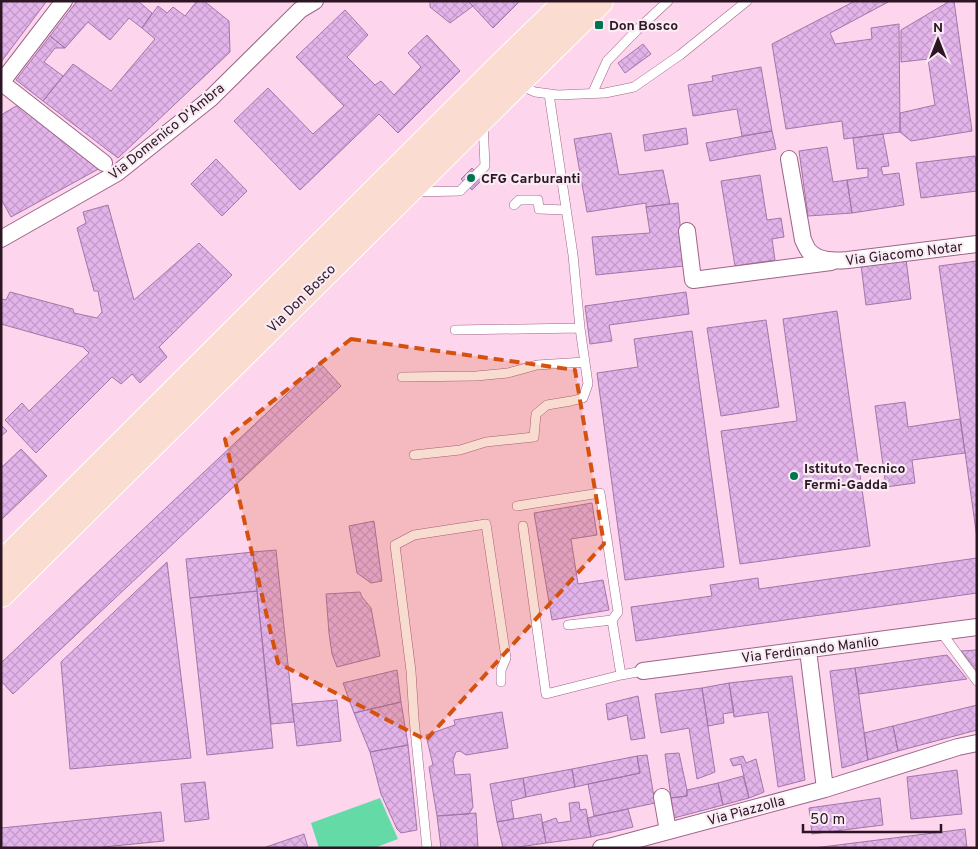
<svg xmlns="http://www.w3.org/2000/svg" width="978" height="849" viewBox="0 0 978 849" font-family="Overpass,sans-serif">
<defs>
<pattern id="building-cross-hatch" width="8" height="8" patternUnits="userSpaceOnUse" patternTransform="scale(1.25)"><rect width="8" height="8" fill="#e3b4ea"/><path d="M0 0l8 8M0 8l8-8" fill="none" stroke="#c39ac9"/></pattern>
</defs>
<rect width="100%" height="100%" fill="#fdd5ed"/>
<path fill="#64daa7" d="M380 798 398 839 374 848H319L311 823Z"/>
<path fill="url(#building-cross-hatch)" stroke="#a376a9" d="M1 1H45L46 2 1 62Z
M77 1H138L152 13 142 28 129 18 110 40 88 22 65 48 50 36Z
M197 1H204L229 21 230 52 118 158 43 101 73 64 111 91 155 39 142 28 158 6 167 13 173 7 185 16Z
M430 1H468L473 6 450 23 430 7Z
M468 1H520L493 28Z
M855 1H890L830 33 835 44 872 39 871 28 899 24 900 132 844 139 842 121 786 129 772 44Z
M950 1H954L972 131 911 141 900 132V113L935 105 928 59 901 62V30Z
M345 10 368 35 347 57 375 85 381 81 394 95 421 67 408 53 427 35 460 71 398 133 379 114 300 190 234 121 268 88 313 134 344 106 296 57Z
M50 36 65 48H55L44 62 63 76 43 101 16 80Z
M643 44 651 54 625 73 618 63Z
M761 67 772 131 742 136 737 109 693 116 688 85 713 81 712 76Z
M23 102 102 167 11 217 1 199V115Z
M686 128 688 144 645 151 643 135Z
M772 131 776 149 710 161 706 143Z
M611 133 619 175 663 170 670 204 646 207V203L587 212 574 139Z
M883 134 889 166 881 167 883 175 899 173 904 205 852 213 847 180 868 177V168L857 169 853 138Z
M827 147 833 182 847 180 852 213 808 216 799 151Z
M975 156 977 172V191L921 198 916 163Z
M216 159 247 191 222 216 191 184Z
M472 168 483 179 472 190 461 179Z
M760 175 767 220 781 218 784 237 772 239 775 260 735 266 721 181Z
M678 203 684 266 596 275 592 237 650 233 646 207Z
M108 205 134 300 199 243 232 275 159 347 167 357 140 383 132 374 121 384 112 377 36 453 5 420 22 403 29 411 89 353 83 347 1 324V299L6 300 10 292 73 309 74 313 97 318 102 312 98 291H94L77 228 86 223 83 212Z
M906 259 911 299 866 305 861 265Z
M977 261V538L939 266Z
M686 292 689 314 609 325 612 341 590 344 585 306Z
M837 311 870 546 740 564 721 431 797 421 783 319Z
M766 320 779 407 721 416 707 328Z
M692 331 724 567 625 580 597 373 638 367 634 339Z
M320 363 341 386 13 694 1 681V663Z
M905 402 908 427 960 419 965 453 912 460 915 483 886 487 875 406Z
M1 425 7 431 1 436Z
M21 449 47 476 1 520V468Z
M592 503 597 535 571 539 578 584 603 580 609 610 552 620 534 513Z
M374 521 382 581 371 583 357 573 349 526Z
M276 550 294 722 271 724 253 552Z
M253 552 257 591 190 598 186 559Z
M977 558V593L636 641 631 607 712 596 710 585 758 578 759 589Z
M167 562 191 758 70 769 61 662Z
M257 591 273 748 207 755 190 598Z
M360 592 362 597 371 608 380 656 337 667 332 654 329 633 326 594Z
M977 650V671L961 651Z
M947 655 967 679 859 694 855 668Z
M855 668 868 760 842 768 830 671Z
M397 670 401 702 354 713 343 683Z
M792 676 805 780 778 787 768 712 734 717 729 683Z
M729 683 734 712 723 714 724 723 708 726 702 688Z
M702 688 715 772 697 779 689 728 661 733 655 694Z
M638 696 645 738 631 740 627 715 608 720 606 704Z
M337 700 341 741 297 746 292 704Z
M401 702 408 745 370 752 354 713Z
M977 705V730L898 751 893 726Z
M502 712 508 748 466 755 460 751 456 752 453 760 455 775 470 774 473 807 469 814 437 816 429 767 433 765 426 735 455 725 454 720Z
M893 726 898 751 868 760 864 733Z
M408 745 417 830 401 833 397 829 381 794 370 752Z
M679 753 687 790V796L671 798 665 754Z
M647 755 655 803 594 816 588 784 640 773 637 756Z
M637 756 640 773 575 787 572 769Z
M743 756 746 763 756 759 764 792 749 798 741 764 733 766 730 759Z
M572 769 575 787 526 797 523 778Z
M957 770 962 814 911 819 907 777Z
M743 776 749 798 723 805 718 783Z
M523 778 526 797 511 801 514 819 497 822 490 784Z
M205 782 209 819 185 822 181 784Z
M718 783 723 805 674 818 671 798 687 796V790Z
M880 798 883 825 812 834 809 808Z
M579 802 580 810 586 809 591 837 546 843 542 823 556 818 558 823 571 821 569 803Z
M628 809 633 827 591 837 587 818Z
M161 812 164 841 93 848H1V828Z
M476 813 478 848H441L437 816Z
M541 814 546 843 512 848H503L497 822Z
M965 829 967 848H814Z
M304 834 308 848H267L266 847Z"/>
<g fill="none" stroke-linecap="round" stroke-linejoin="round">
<defs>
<path id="lane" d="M519 85 535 92 558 95 605 93 634 87 680 55 747 1
M592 94 607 61 637 30 668 1
M415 192 460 191 485 166 483 123
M514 205 519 200H538L539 209 566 210
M455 330 580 328
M402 377 476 376 508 373 537 365 585 362
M414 455 460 450 486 442 534 437 536 414 547 405 571 401 583 398 588 384 580 328 573 255 549 94
M517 506 600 493 618 612 612 620 621 675 643 671
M523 526 546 694 621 675
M568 625 612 620
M941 632 977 681
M427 848 414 719 411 671 395 545 414 535 486 524 506 658 501 670V682"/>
<path id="street" d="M1 83 64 1
M2 83 104 163
M789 159 803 240C805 243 806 248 809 251 819 262 835 261 848 260L977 244
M687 231 693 280 831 262
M1 239 117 173 210 99 300 10 315 1
M808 650 825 789
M643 671 977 627
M662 797 668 831
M601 848 609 847 825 789 958 747 977 743"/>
<path id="primary" d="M1 565 500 67 568 1
M1 594 600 1"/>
</defs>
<use href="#lane" stroke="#9e6388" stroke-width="10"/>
<use href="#street" stroke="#9e6388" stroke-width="18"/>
<use href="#primary" stroke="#fff" stroke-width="28"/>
<use href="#lane" stroke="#fff" stroke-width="9"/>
<use href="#street" stroke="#fff" stroke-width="16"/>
<use href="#primary" stroke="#fadcd0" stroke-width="26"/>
</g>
<path fill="#d5520e" fill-opacity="0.2" stroke="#d5520e" stroke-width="4" stroke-dasharray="10 6" stroke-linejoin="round" d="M351 339 575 370 604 544 426 740 278 663 225 439Z"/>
<g fill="#00744f" stroke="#f9ebf3" stroke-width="2">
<rect x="594" y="20" width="10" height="10" rx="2.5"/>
<circle cx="471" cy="178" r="5"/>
<circle cx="794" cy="476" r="5"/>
</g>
<g text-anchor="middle" stroke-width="4.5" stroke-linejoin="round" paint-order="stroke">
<g font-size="14" font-weight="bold" fill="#2d1624" stroke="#f9ebf3" text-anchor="start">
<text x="609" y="30">Don Bosco</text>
<text x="481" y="183">CFG Carburanti</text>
<text x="804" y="473">Istituto Tecnico<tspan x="804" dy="16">Fermi-Gadda</tspan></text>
</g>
<g font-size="14" fill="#2d1624" stroke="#f9ebf3">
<text transform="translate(166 131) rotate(-39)" y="5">Via Domenico D'Ambra</text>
<text transform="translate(904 253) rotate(-7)" y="5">Via Giacomo Notar</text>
<text transform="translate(301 298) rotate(-45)" y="5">Via Don Bosco</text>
<text transform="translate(810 649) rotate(-7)" y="5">Via Ferdinando Manlio</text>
<text transform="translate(746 810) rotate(-15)" y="5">Via Piazzolla</text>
</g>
</g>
<rect width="978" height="849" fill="none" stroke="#2d1624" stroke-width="5"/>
<g transform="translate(938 40)" stroke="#f9ebf3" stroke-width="4" paint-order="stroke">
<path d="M0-4L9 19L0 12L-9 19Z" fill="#2d1624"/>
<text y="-8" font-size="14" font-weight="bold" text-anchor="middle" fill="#2d1624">N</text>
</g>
<path d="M803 824v8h138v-8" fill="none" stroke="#2d1624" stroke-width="2.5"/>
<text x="810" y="824" font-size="15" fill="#2d1624" stroke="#f9ebf3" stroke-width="4" paint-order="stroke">50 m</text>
</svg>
